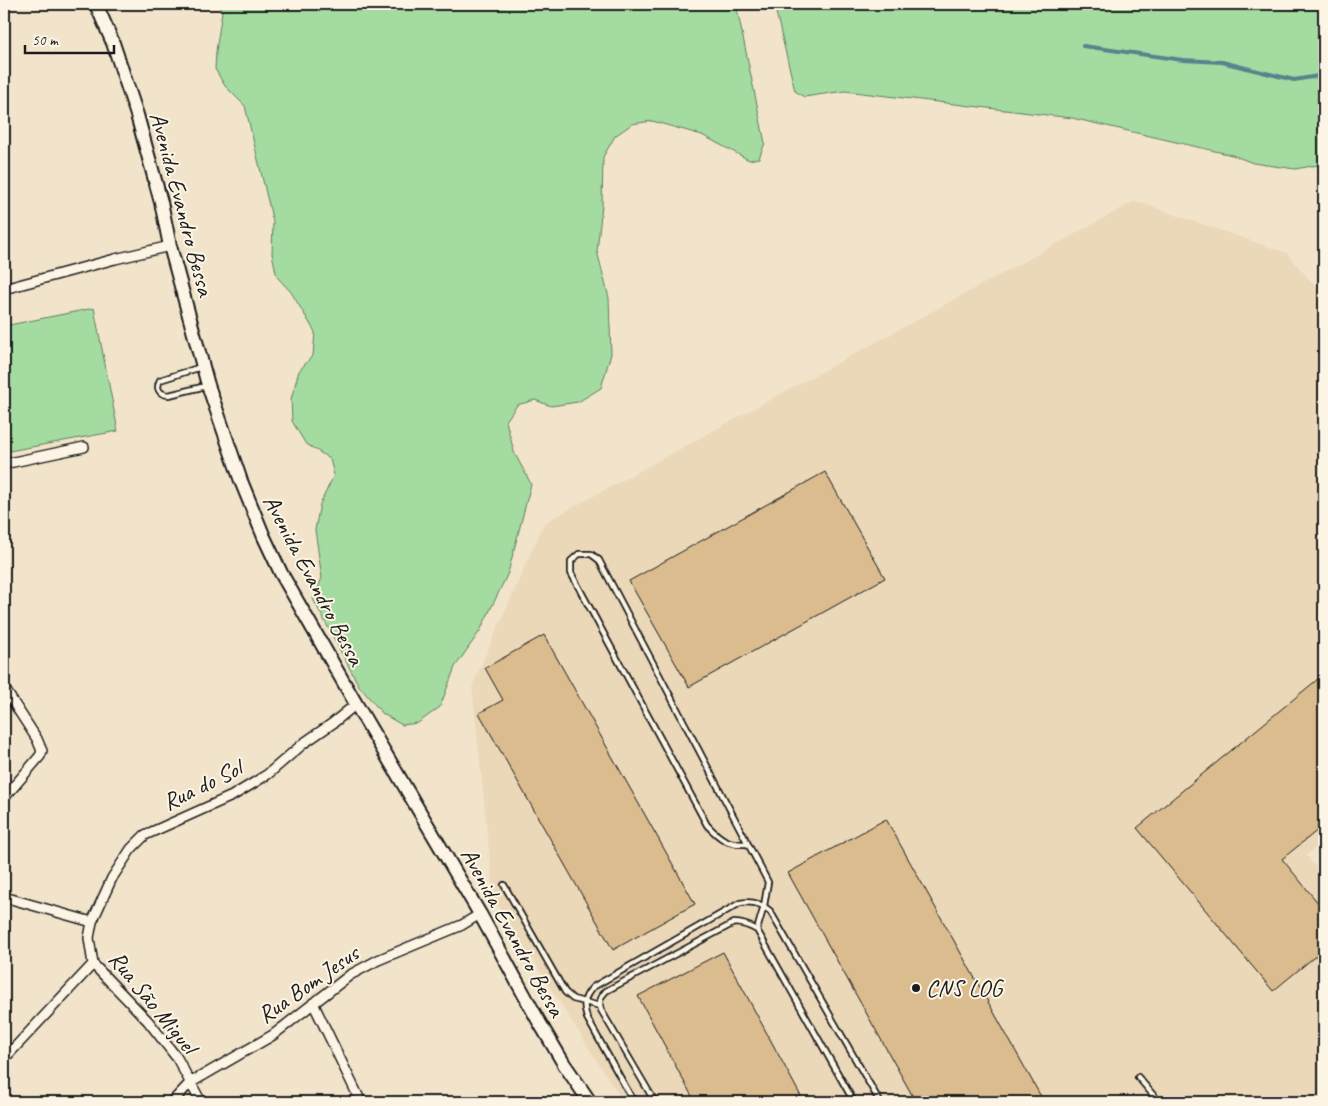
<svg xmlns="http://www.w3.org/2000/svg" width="1328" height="1106" viewBox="0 0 1328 1106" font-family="Caveat,sans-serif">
<rect width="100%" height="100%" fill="#f2e4cb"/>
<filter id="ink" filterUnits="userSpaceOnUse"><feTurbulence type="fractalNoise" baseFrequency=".02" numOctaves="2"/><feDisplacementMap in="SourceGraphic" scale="10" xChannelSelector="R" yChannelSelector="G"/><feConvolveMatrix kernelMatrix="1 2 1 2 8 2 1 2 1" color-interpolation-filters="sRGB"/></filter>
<g filter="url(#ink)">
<path fill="#ebd8b9" d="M1135 201 1287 253 1324 297V841L1306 855 1324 877V1102H623L494 899 472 686 544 523Z"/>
<path fill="#a3dba0" stroke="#607c5e" d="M219 4H736L765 143 759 158 749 160 702 135 652 121 632 124 615 136 603 157 602 206 597 251 609 298 611 354 601 388 578 402 551 406 535 400 517 405 506 421 514 452 531 484 508 573 480 631 455 667 440 707 418 723 402 725 383 714 359 686 313 599 322 578 315 530 320 504 334 475 330 459 305 443 292 421 291 399 299 371 313 355 315 332 291 292 277 277 272 254 273 222 245 106 225 86 215 69 216 51 222 12Z
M774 4H1324V164L1295 169 1253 163 1232 155 1072 118 845 91 804 97 795 91Z
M94 308 118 431 4 452V326Z"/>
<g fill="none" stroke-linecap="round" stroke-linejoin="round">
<path stroke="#55848d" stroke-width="4" d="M1083 46 1183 60 1222 62 1294 80 1324 75"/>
</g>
<path fill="#dabc8e" stroke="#1c1c1c" d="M825 472 885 578 689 687 629 581Z
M544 635 695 904 613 950 479 713 503 700 485 668Z
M1324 674V825L1282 859 1324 910V949L1273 991 1137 828Z
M886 819 1044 1102H916L788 873Z
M723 952 804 1102H695L638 996Z"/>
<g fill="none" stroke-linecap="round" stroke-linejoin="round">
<defs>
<path id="service" d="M201 367 160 380C156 388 158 394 169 395L206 386
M748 844C728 845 720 839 707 825L571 573V561L579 554H591L599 560 748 844 768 882 764 906 757 930
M504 885 565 992 573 999 600 1006
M1138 1077 1159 1102
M634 1102 587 1018C583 1004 583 998 593 987L740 903C751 901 761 903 770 911L880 1102
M655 1102 601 1010C599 1002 600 997 606 991L734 923C743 923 750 926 757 930L854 1102"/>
<path id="minor" d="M4 289 115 259 170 246
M4 464 84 447
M4 688 37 739 42 751 40 756 4 798
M4 897 92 922
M313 1003 361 1102
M4 1059 93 964
M172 1102 190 1083 273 1035 350 975 378 960 462 925 480 914
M201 1102 177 1058 148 1021 93 964 89 938 92 922 112 878 131 849 145 835 232 796 252 784 268 774 304 743 333 723 356 704"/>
<path id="secondary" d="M96 4 113 43 137 115 161 202 170 246 208 385 241 481 264 537 281 573 356 704 480 914 538 1020 564 1064 590 1102"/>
</defs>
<use href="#service" stroke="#1c1c1c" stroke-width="8"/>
<use href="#minor" stroke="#1c1c1c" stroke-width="12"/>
<use href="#secondary" stroke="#1c1c1c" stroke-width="16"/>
<use href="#service" stroke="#fcf5e5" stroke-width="4.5"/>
<use href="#minor" stroke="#fcf5e5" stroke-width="9"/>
<use href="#secondary" stroke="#fcf5e5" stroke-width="12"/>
</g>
</g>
<circle fill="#1c1c1c" stroke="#fcf5e5" stroke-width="2" cx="916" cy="988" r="5"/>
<g text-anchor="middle" stroke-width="4" stroke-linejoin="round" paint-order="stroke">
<g font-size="24" fill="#1c1c1c" stroke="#fcf5e5">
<text transform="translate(182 204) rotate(75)" y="8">Avenida Evandro Bessa</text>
<text transform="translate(314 580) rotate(62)" y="8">Avenida Evandro Bessa</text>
<text transform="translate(202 785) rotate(-26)" y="8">Rua do Sol</text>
<text transform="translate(513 932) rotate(61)" y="8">Avenida Evandro Bessa</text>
<text transform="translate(308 984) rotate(-35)" y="8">Rua Bom Jesus</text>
<text transform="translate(153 1002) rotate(51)" y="8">Rua São Miguel</text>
</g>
<g font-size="24" fill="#1c1c1c" stroke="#fcf5e5" text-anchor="start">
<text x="926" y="996">CNS LOG</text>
</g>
</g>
<rect width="1328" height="1106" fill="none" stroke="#fcf5e5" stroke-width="20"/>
<rect x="10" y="10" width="1308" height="1086" fill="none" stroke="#1c1c1c" stroke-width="2" filter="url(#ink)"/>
<path d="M25 45v8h89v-8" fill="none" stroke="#1c1c1c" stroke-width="2.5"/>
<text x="32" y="45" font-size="15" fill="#1c1c1c" stroke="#fcf5e5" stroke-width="4" paint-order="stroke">50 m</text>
</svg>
